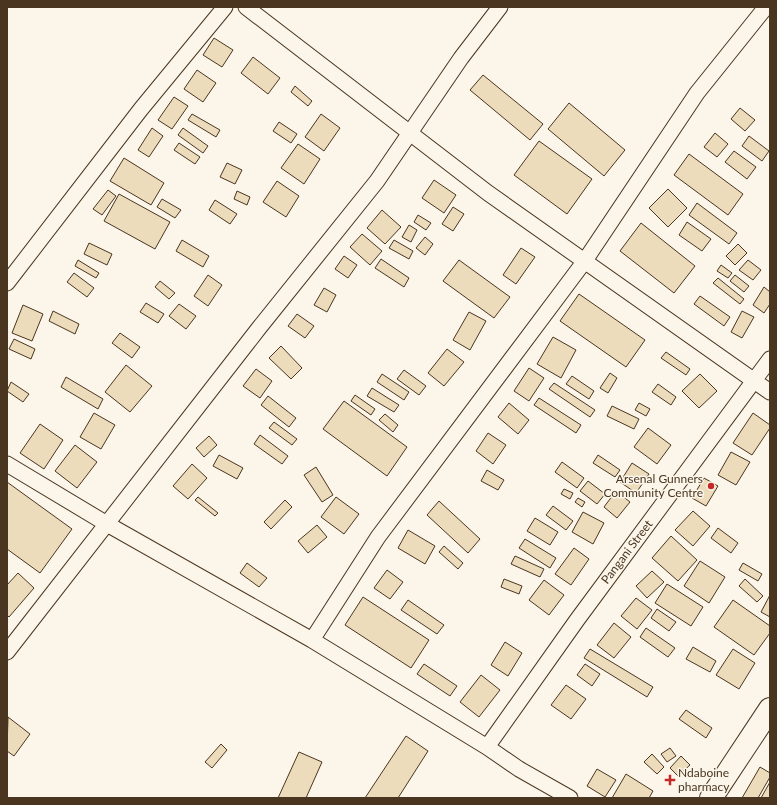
<svg xmlns="http://www.w3.org/2000/svg" width="777" height="805" viewBox="0 0 777 805" font-family="Lato,sans-serif">
<rect width="100%" height="100%" fill="#fbf6e9"/>
<path fill="#ecdcbc" stroke="#4a3520" d="M214 38 233 50 222 67 203 55Z
M253 57 280 78 268 94 241 73Z
M197 70 216 83 203 102 184 89Z
M483 75 543 124 530 140 470 90Z
M295 86 312 101 308 106 291 92Z
M174 97 188 106 172 129 158 120Z
M569 103 625 150 604 176 548 129Z
M740 108 755 120 745 131 731 119Z
M192 114 220 130 216 137 188 120Z
M321 114 340 128 324 151 305 137Z
M279 122 297 134 291 143 273 131Z
M152 128 163 136 149 157 138 150Z
M183 128 208 146 203 153 178 135Z
M715 133 728 144 717 157 704 147Z
M749 136 769 151 762 161 742 146Z
M539 141 592 179 567 214 514 175Z
M179 143 200 157 195 164 174 150Z
M298 144 320 159 304 184 281 168Z
M734 151 756 167 747 179 725 162Z
M689 154 743 194 728 215 674 175Z
M124 158 164 183 151 205 110 181Z
M227 163 242 170 235 184 220 177Z
M434 180 456 195 444 213 422 198Z
M277 181 299 196 286 217 263 202Z
M668 189 687 208 668 227 649 208Z
M108 190 116 196 102 215 93 209Z
M237 191 250 197 247 205 234 199Z
M119 194 170 222 155 249 104 221Z
M162 199 181 210 175 218 157 207Z
M215 200 237 214 230 224 209 210Z
M697 203 737 233 729 244 689 215Z
M453 207 464 214 453 231 442 224Z
M382 210 401 227 385 244 367 228Z
M418 215 431 223 426 230 414 222Z
M687 222 711 239 702 251 679 235Z
M641 223 695 266 674 293 620 251Z
M409 225 417 230 411 242 402 237Z
M362 234 382 251 370 265 350 247Z
M425 237 433 244 425 255 416 248Z
M182 240 209 256 203 267 176 251Z
M394 240 413 251 409 259 389 248Z
M89 243 112 254 107 265 84 254Z
M738 244 747 253 735 265 726 256Z
M521 248 535 257 516 284 503 275Z
M344 256 357 265 348 278 335 269Z
M381 259 409 278 404 287 375 268Z
M78 260 99 273 96 278 75 266Z
M459 260 510 297 494 318 443 281Z
M748 260 761 270 753 280 739 270Z
M721 265 732 273 728 278 717 271Z
M74 273 94 288 87 297 67 282Z
M208 275 222 285 208 306 194 296Z
M735 275 749 286 744 292 730 281Z
M718 278 744 299 740 304 713 283Z
M160 281 175 293 169 299 155 287Z
M764 287 770 292V304L764 313 753 305Z
M324 288 336 295 327 312 314 305Z
M579 294 645 340 626 367 560 321Z
M700 296 730 317 724 326 694 304Z
M146 303 164 314 158 323 140 312Z
M179 304 196 316 186 329 169 316Z
M23 305 43 314 32 341 12 333Z
M53 311 79 324 75 334 49 321Z
M742 311 754 317 742 338 731 332Z
M469 312 486 321 470 350 453 340Z
M297 314 314 326 305 338 288 326Z
M120 333 140 347 132 358 112 343Z
M553 337 576 350 561 378 537 364Z
M14 339 35 349 31 359 9 349Z
M281 346 302 368 291 379 269 358Z
M447 349 464 362 444 386 428 373Z
M666 352 690 369 686 375 661 358Z
M126 365 152 386 130 412 105 392Z
M529 368 544 378 529 401 514 391Z
M256 369 272 381 260 398 243 386Z
M404 370 426 386 419 395 397 379Z
M610 373 617 378 608 393 600 388Z
M382 374 409 392 404 400 377 382Z
M700 374 717 391 699 408 682 391Z
M572 376 594 391 589 399 566 384Z
M66 377 103 399 98 409 61 387Z
M11 382 29 394 23 402 7 391Z
M554 383 595 410 590 417 549 389Z
M658 384 676 397 671 405 652 392Z
M372 388 399 405 394 412 367 396Z
M355 395 375 409 371 415 351 401Z
M268 396 296 418 289 427 261 405Z
M539 398 581 425 576 433 534 405Z
M344 401 407 447 387 476 323 429Z
M509 403 529 420 518 434 498 417Z
M639 403 650 409 646 416 635 410Z
M612 406 639 419 634 429 607 416Z
M94 413 115 425 101 449 80 437Z
M753 413 770 425V428L752 455 733 443Z
M385 414 398 425 393 432 379 420Z
M274 422 297 439 292 445 269 428Z
M40 424 63 440 44 469 20 453Z
M648 428 671 445 657 464 634 447Z
M488 433 506 445 493 464 476 451Z
M260 435 288 456 282 464 254 444Z
M209 436 217 445 204 457 196 448Z
M75 445 97 462 77 488 55 471Z
M731 452 750 462 736 485 718 475Z
M219 455 243 468 237 479 213 466Z
M598 455 620 470 615 477 593 463Z
M562 462 584 478 577 488 555 472Z
M632 463 649 474 636 493 620 482Z
M192 464 207 478 188 499 173 486Z
M316 467 333 495 322 502 304 475Z
M487 470 504 480 498 490 481 481Z
M704 478 718 486 706 506 692 498Z
M588 481 605 494 597 504 580 491Z
M7 482 72 529 40 573 7 549Z
M564 489 573 493 570 499 561 494Z
M616 491 630 502 617 518 604 507Z
M198 497 218 513 215 516 195 500Z
M336 497 359 514 344 534 321 517Z
M578 498 585 502 582 507 575 502Z
M285 500 292 507 271 529 264 522Z
M439 501 480 539 468 553 427 515Z
M553 506 573 521 566 530 546 515Z
M693 511 710 526 693 546 675 530Z
M583 512 604 523 593 544 572 532Z
M535 518 558 532 550 545 527 531Z
M317 525 327 537 308 553 298 541Z
M718 528 738 543 731 553 711 538Z
M408 530 435 546 425 564 398 548Z
M671 536 697 560 678 581 652 558Z
M525 539 556 558 550 568 519 548Z
M444 546 463 563 458 569 439 552Z
M574 548 589 559 571 585 555 574Z
M515 556 544 569 540 577 511 564Z
M700 561 725 577 709 603 684 586Z
M247 563 267 578 259 587 240 573Z
M743 563 762 574 758 581 739 570Z
M387 570 403 582 390 599 374 588Z
M652 571 664 582 647 598 636 586Z
M18 573 34 588 9 617 7 615V585Z
M504 579 522 586 519 594 501 587Z
M745 579 763 596 757 602 739 586Z
M544 580 564 595 549 615 529 600Z
M667 584 703 607 691 626 655 603Z
M770 595V617L761 612Z
M363 597 429 640 411 668 345 625Z
M636 598 652 610 637 629 621 616Z
M408 600 444 625 437 634 401 610Z
M733 600 770 626V633L754 655 714 627Z
M657 609 676 622 669 631 651 618Z
M614 623 631 637 614 658 597 645Z
M646 628 675 648 668 657 640 637Z
M505 642 522 653 508 676 491 665Z
M693 647 716 661 710 672 686 659Z
M590 649 653 687 647 697 584 658Z
M733 649 755 663 739 689 716 675Z
M424 664 457 686 450 696 417 674Z
M585 664 600 674 592 686 577 675Z
M481 675 500 690 479 717 460 702Z
M566 685 586 699 571 719 551 705Z
M686 710 712 728 706 738 679 719Z
M8 717 30 734 14 756 7 751Z
M406 736 428 751 398 798H365Z
M221 744 227 750 212 768 205 762Z
M670 748 676 756 667 762 661 754Z
M299 752 322 762 306 798H278Z
M652 754 664 767 657 774 644 762Z
M681 756 690 765 678 776 670 768Z
M760 767 770 773V777L758 798H742Z
M597 769 616 780 605 797 587 786Z
M626 774 653 791 649 798H612Z
M770 782V798H761Z"/>
<g fill="none" stroke-linecap="round" stroke-linejoin="round">
<defs>
<path id="minor" d="M246 7 488 193 770 392
M7 283 141 109 225 7
M7 464 107 524 312 640 487 747 519 769 570 798
M312 640 378 537 584 262 697 93 766 7
M7 652 259 328 377 181 461 58 500 7
M487 747 577 620 770 359"/>
<path id="primary" d="M711 798 770 709"/>
</defs>
<use href="#minor" stroke="#4a3520" stroke-width="17"/>
<use href="#primary" stroke="#4a3520" stroke-width="24"/>
<use href="#minor" stroke="#fbf6e9" stroke-width="15"/>
<use href="#primary" stroke="#fbf6e9" stroke-width="22"/>
</g>
<g fill="#c62828" stroke="#fbf6e9" stroke-width="1.5">
<circle cx="711" cy="486" r="4"/>
<path d="M668 774h4v4h4v4h-4v4h-4v-4h-4v-4h4z"/>
</g>
<g text-anchor="middle" stroke-width="3" stroke-linejoin="round" paint-order="stroke">
<g font-size="12" fill="#4a3520" stroke="#fbf6e9" text-anchor="end">
<text x="703" y="483">Arsenal Gunners<tspan x="703" dy="14">Community Centre</tspan></text>
<text x="678" y="777" text-anchor="start">Ndaboine<tspan x="678" dy="14">pharmacy</tspan></text>
</g>
<g font-size="12" fill="#4a3520" stroke="#fbf6e9">
<text transform="translate(627 552) rotate(-53)" y="4">Pangani Street</text>
</g>
</g>
<rect width="777" height="805" fill="none" stroke="#4a3520" stroke-width="16"/>
</svg>
